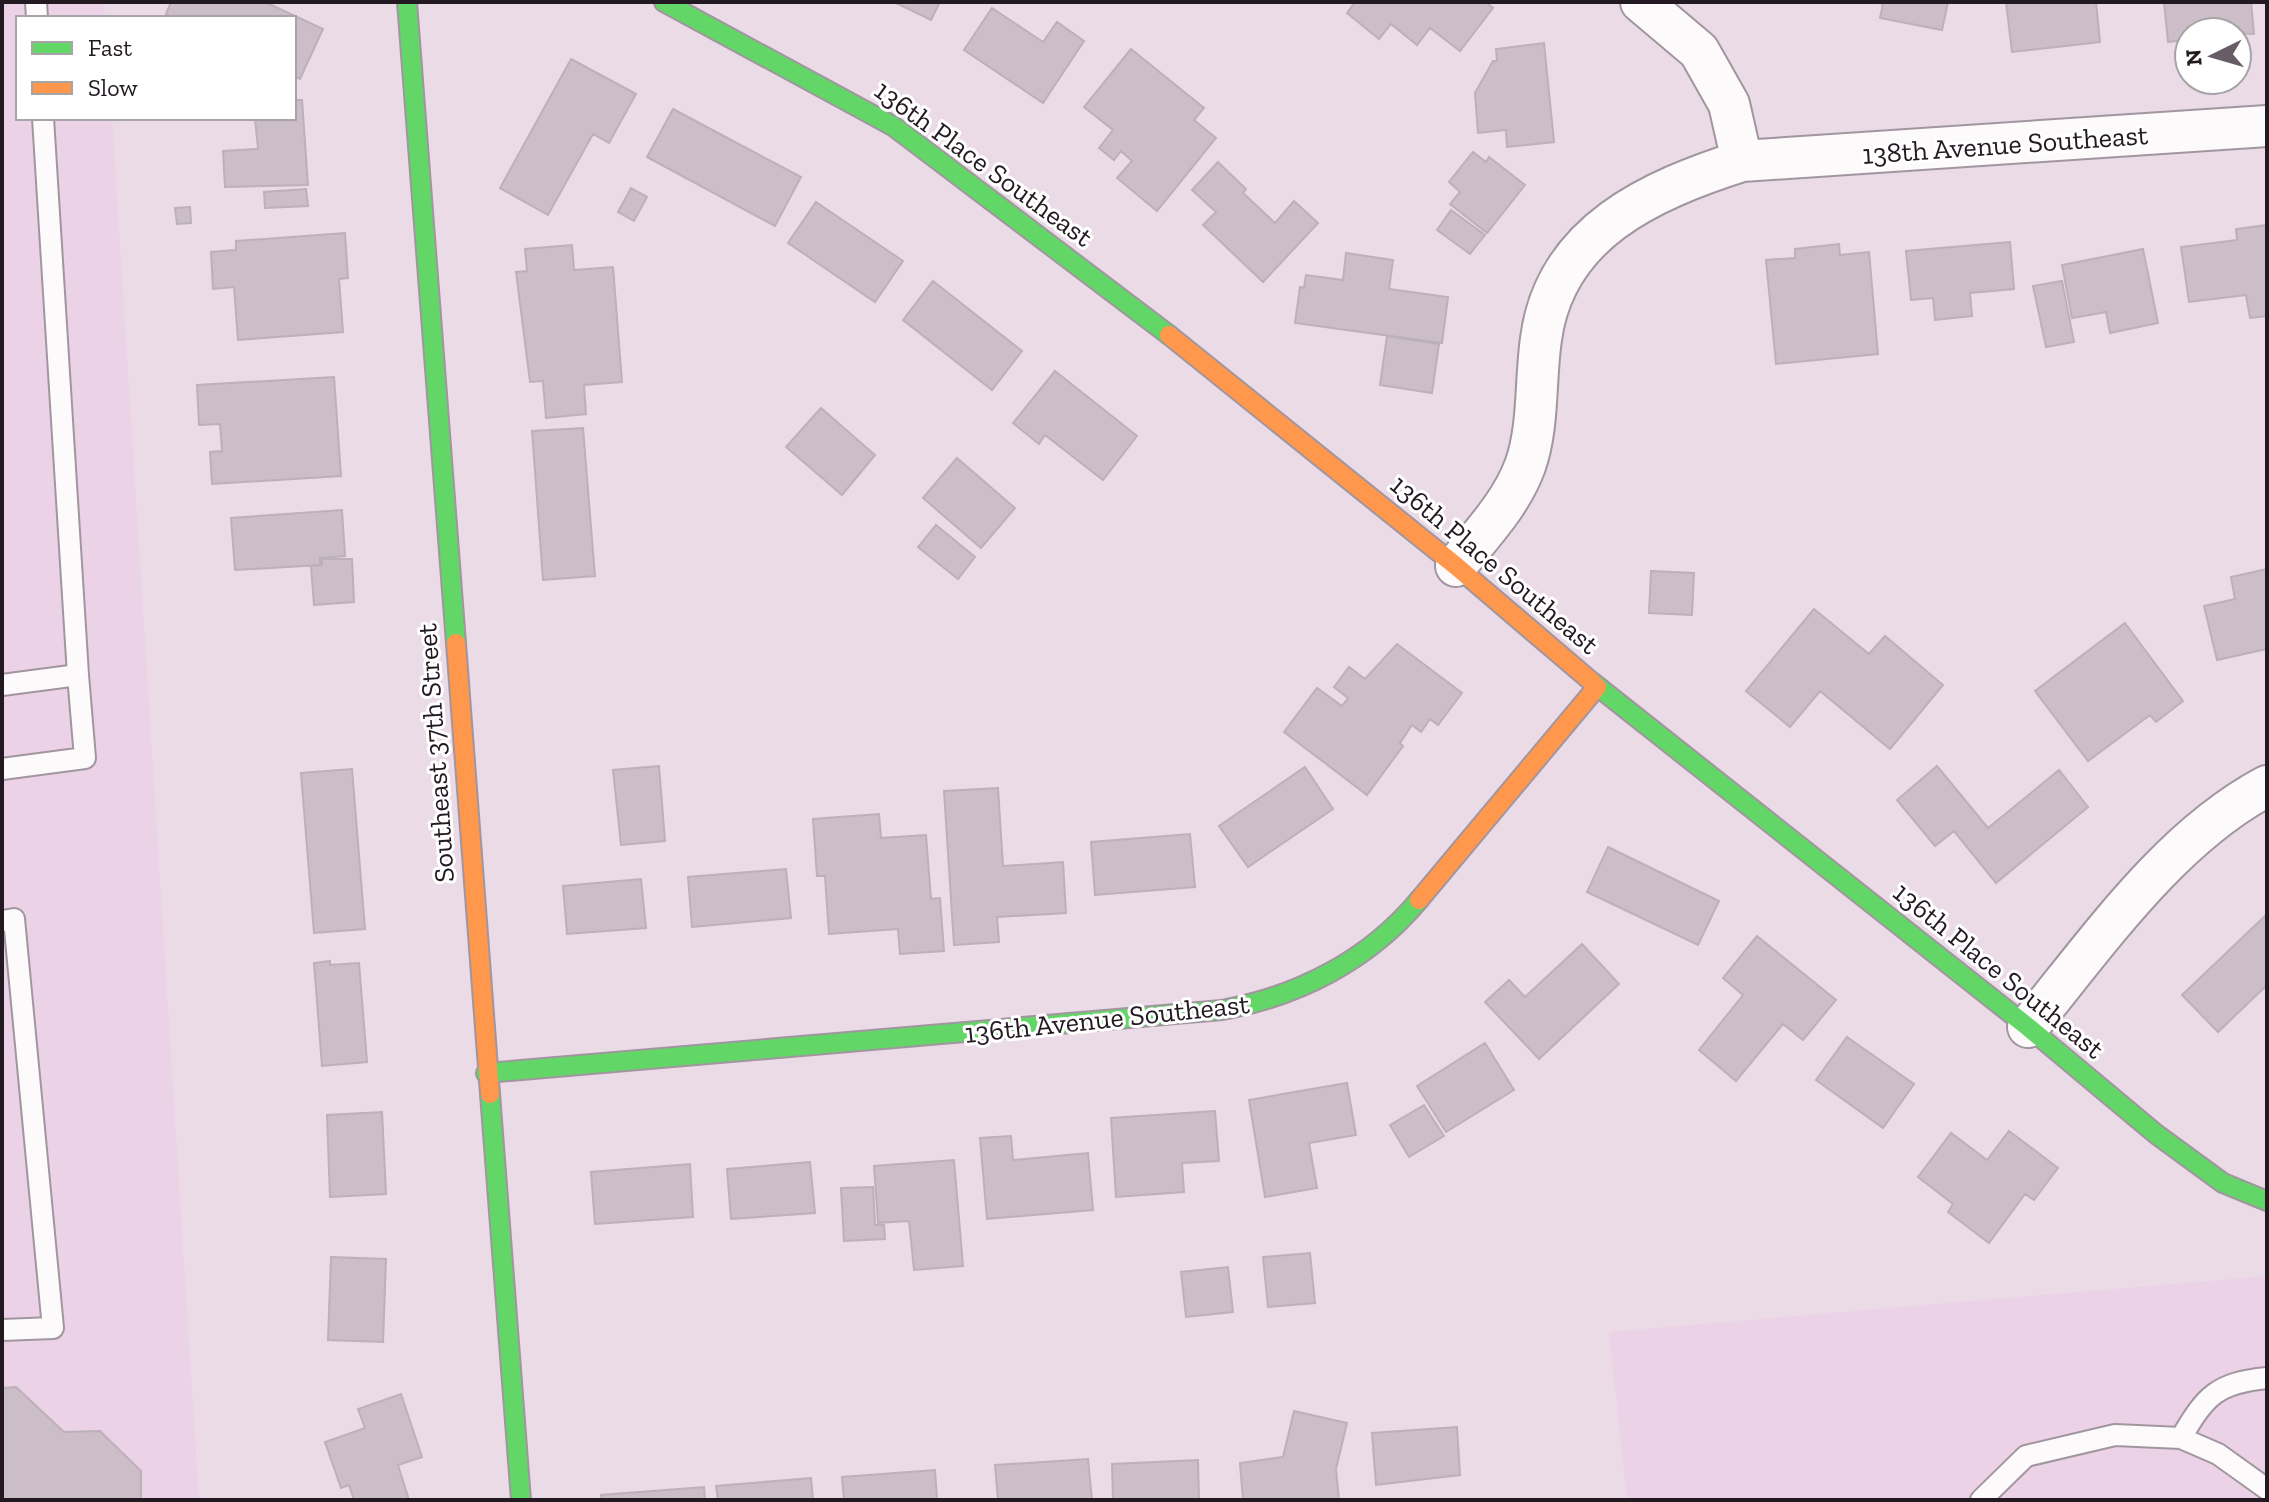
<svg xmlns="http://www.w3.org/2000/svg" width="2269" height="1502" viewBox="0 0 2269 1502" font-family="'Zilla Slab',serif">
<rect width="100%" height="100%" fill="#eadbe7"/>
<path fill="#ebd2e6" d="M2 2H104L105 18H18V118H112L199 1500H2Z
M2267 1276V1500H1627L1609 1332Z"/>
<path fill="#cbbec8" stroke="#bcb0b9" stroke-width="2" d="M171 2H265L323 29 300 79 294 76V18H174L166 14Z
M894 2H940L931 20Z
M1355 2H1486L1493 8 1460 51 1430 28 1417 45 1391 24 1379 39 1347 13Z
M1873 2H1948L1942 30 1880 18 1883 4Z
M2006 2H2096L2100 42 2012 52Z
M2164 2H2251L2254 34 2189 32V40L2168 42Z
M992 8 1043 42 1057 22 1084 41 1043 103 964 50Z
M1544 43 1554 142 1507 147 1506 130 1478 133 1475 93 1493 61H1497L1496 49Z
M1131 49 1204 108 1194 120 1216 138 1157 211 1117 178 1132 161 1121 151 1114 160 1099 148 1113 130 1084 107Z
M571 59 636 94 609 143 593 134 548 215 500 188Z
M294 100H302L308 185 225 187 223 151 258 149 255 118H294Z
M673 109 801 177 775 226 647 157Z
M1473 152 1486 162 1489 157 1525 185 1487 233 1450 204 1460 192 1449 182Z
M1218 162 1246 189 1243 193 1275 223 1294 201 1318 223 1263 282 1203 225 1216 212 1192 190Z
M631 188 647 197 634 221 618 212Z
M306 189 308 206 265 208 264 192Z
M816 202 903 261 875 302 788 243Z
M190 207 191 223 177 224 175 208Z
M1451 210 1485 235 1470 254 1437 230Z
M2267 225V316L2250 318 2246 295 2189 302 2181 247 2237 240 2236 229Z
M345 233 348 278 339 279 343 332 238 340 234 287 213 289 211 252 236 250V241Z
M2010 242 2014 289 1970 293 1972 316 1935 320 1933 298 1911 300 1906 251Z
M1839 244 1840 255 1869 252 1878 354 1776 364 1766 260 1795 258V249Z
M572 245 574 270 613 267 622 382 584 385 586 414 546 418 543 381 530 382 516 272 527 271 525 249Z
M2143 249 2158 323 2110 333 2106 312 2072 318 2062 265Z
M1346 253 1393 260 1389 289 1448 297 1442 343 1295 323 1300 287 1304 288 1306 275 1343 280Z
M933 281 1022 351 992 390 903 320Z
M2062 281 2074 342 2046 347 2033 286Z
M1387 336 1439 344 1432 393 1380 385Z
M1055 371 1137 436 1103 480 1045 435 1039 444 1013 423Z
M334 377 341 476 212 484 210 452 222 451 220 424 199 425 197 385Z
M821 408 875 455 842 495 786 447Z
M583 428 595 576 543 580 532 431Z
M957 458 1015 508 981 548 923 498Z
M342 510 345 556 320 558V565L235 570 231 518Z
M936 525 975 557 958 579 918 547Z
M322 559H352L354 602 314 605 311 566 322 565Z
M2267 569V649L2217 660 2204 606 2235 599 2231 577Z
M1651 571 1694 573 1692 615 1649 613Z
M1814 609 1869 654 1885 636 1943 685 1890 749 1820 691 1790 727 1746 691Z
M2125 623 2183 701 2156 722 2150 715 2088 761 2035 691Z
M1397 644 1462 693 1438 725 1430 719 1421 732 1412 725 1400 743 1403 746 1367 795 1284 732 1317 688 1342 706 1348 698 1334 687 1349 667 1365 679Z
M659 766 665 841 621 845 613 770Z
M1937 766 1988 828 2059 770 2088 807 1996 883 1954 831 1935 846 1897 800Z
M1305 767 1333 809 1248 867 1219 826Z
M352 769 365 929 314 933 301 773Z
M998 788 1003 866 1063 862 1066 913 997 917 999 942 954 945 944 791Z
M879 814 881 838 926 835 931 899 940 898 944 951 900 954 898 929 829 934 825 876H817L813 819Z
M1190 834 1195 887 1095 895 1091 842Z
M1608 847 1719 901 1698 945 1587 892Z
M786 869 791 918 692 927 688 877Z
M641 879 646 928 567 934 563 886Z
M2267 914V985L2218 1032 2182 995Z
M1757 936 1836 1000 1803 1040 1783 1024 1736 1081 1699 1050 1743 995 1723 978Z
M1582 944 1619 984 1539 1059 1485 1002 1509 980 1525 997Z
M330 961V965L359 963 367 1062 322 1066 314 963Z
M1847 1037 1914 1084 1883 1128 1816 1080Z
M1485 1043 1514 1090 1446 1132 1417 1086Z
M1347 1083 1356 1135 1309 1143 1317 1188 1265 1197 1249 1100Z
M1424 1105 1444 1136 1409 1157 1390 1125Z
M1215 1111 1219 1161 1182 1163 1184 1192 1116 1197 1111 1118Z
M382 1112 386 1194 330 1197 327 1115Z
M2009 1131 2058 1168 2034 1200 2025 1194 1989 1243 1948 1212 1953 1204 1918 1177 1951 1133 1987 1160Z
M1011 1136 1013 1160 1088 1153 1093 1210 987 1219 980 1138Z
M954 1160 963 1266 914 1270 909 1221 878 1223 874 1166Z
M810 1162 815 1213 731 1219 727 1169Z
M690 1164 693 1217 595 1224 591 1172Z
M873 1187 875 1225H884L885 1239 844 1241 841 1188Z
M1310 1253 1315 1303 1268 1307 1263 1257Z
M331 1257 386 1259 383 1342 328 1340Z
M1228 1267 1233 1312 1186 1317 1181 1272Z
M16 1387 64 1432 100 1431 141 1471V1500H2V1388Z
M401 1394 422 1457 398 1465 409 1500H354L349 1485 341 1488 325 1442 365 1428 358 1409Z
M1294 1411 1347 1423 1336 1469 1339 1500H1243L1240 1463 1283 1457Z
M1457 1427 1460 1475 1376 1485 1372 1433Z
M1088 1459 1092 1500H998L995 1465Z
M1198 1460 1199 1500H1113L1112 1464Z
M935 1470 937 1500H844L842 1477Z
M811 1478 813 1500H718L716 1486Z
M704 1487 705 1500H602L601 1495Z"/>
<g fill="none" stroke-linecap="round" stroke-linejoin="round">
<defs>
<path id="lane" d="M36 2 37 18
M43 118 78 675
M2 685 78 675 85 758 2 769
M2 921 14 919 53 1328 2 1330
M2181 1438C2206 1395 2217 1383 2267 1378
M1981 1500 2026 1456 2115 1435 2181 1438 2218 1454 2267 1489"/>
<path id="street" d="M1641 2 1699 51 1729 104 1742 161
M1456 566C1481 535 1511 504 1525 466 1539 427 1535 380 1541 339 1555 232 1651 190 1742 161L2267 126
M2028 1027C2098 942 2169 838 2267 786"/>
<path id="fast" d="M407 2 456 643
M664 2 893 126 1169 335
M1592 682 2028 1027 2156 1134 2223 1183 2267 1201
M486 1073 1222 1010C1299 996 1369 960 1419 900
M490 1094 521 1500"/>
<path id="slow" d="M1169 335 1456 566 1592 682
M456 643 490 1094
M1419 900 1597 687"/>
</defs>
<use href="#lane" stroke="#a1969f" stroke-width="24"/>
<use href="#street" stroke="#a1969f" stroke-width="44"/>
<use href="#fast" stroke="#a1969f" stroke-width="22"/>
<use href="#slow" stroke="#a1969f" stroke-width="22"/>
<use href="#lane" stroke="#fcfafb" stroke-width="20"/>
<use href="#street" stroke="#fcfafb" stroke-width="40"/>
<use href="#fast" stroke="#63d668" stroke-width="18"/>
<use href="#slow" stroke="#ff974d" stroke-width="18"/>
</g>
<g text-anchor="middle" stroke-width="6" stroke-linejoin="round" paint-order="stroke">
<g font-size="28" fill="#221921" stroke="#fff">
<text transform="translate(2005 144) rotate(-4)" y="10">138th Avenue Southeast</text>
<text transform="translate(984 163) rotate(36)" y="10">136th Place Southeast</text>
<text transform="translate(1495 564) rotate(40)" y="10">136th Place Southeast</text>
<text transform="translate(435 753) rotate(-94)" y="10">Southeast 37th Street</text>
<text transform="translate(1999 970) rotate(39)" y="10">136th Place Southeast</text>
<text transform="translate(1107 1018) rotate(-6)" y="10">136th Avenue Southeast</text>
</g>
</g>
<rect width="2269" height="1502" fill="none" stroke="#221921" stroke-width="8"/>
<rect x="16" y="16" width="280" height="104" fill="#ffffff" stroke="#a7a3a6" stroke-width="2"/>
<rect x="32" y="42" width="40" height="12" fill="#63d668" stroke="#a7a3a6" stroke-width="2"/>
<text x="88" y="56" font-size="24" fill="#221921">Fast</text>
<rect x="32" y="82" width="40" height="12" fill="#ff974d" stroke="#a7a3a6" stroke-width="2"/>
<text x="88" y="96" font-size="24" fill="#221921">Slow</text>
<g transform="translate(2213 56) rotate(265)"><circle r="38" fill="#ffffff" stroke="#a7a3a6" stroke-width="2"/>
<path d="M0-6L14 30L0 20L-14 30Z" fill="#685d66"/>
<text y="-12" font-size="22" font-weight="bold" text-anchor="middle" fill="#221921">N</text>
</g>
</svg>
